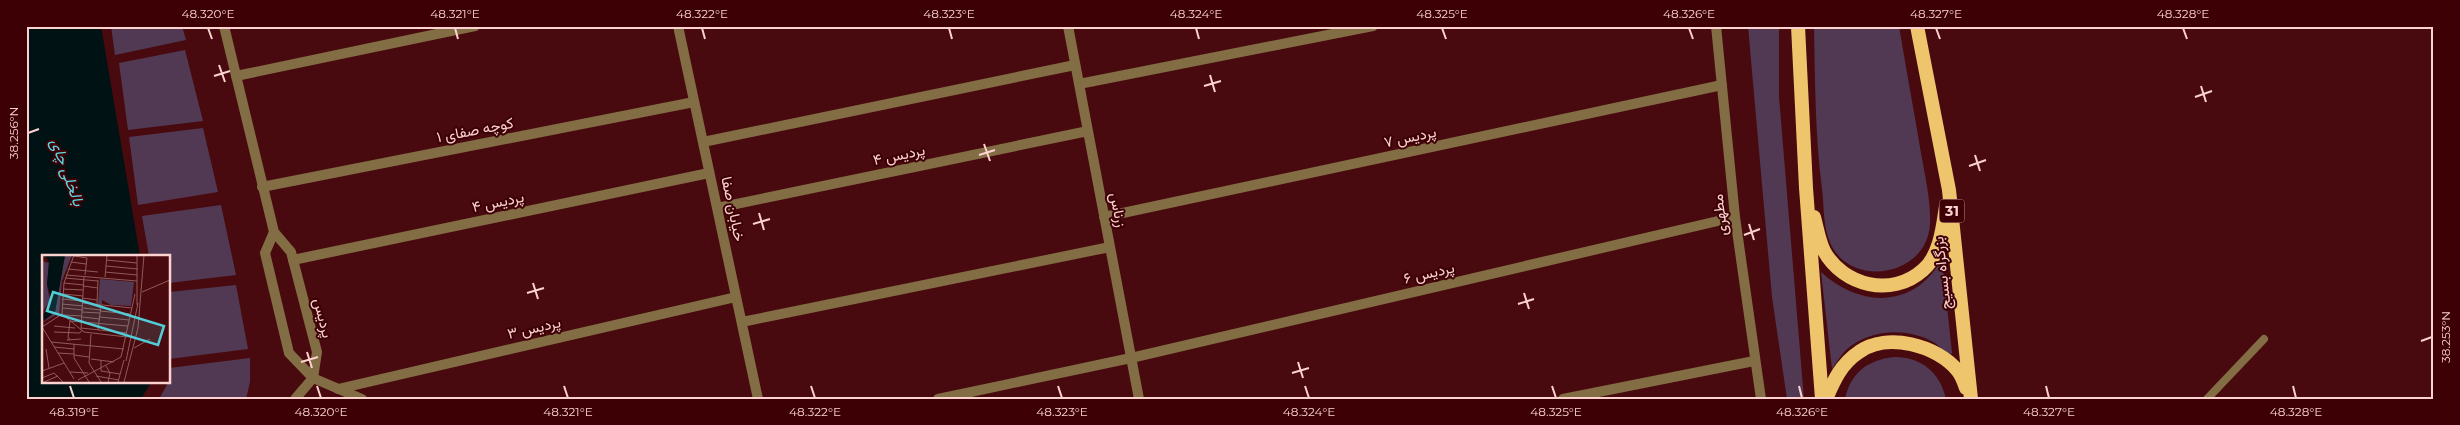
<svg xmlns="http://www.w3.org/2000/svg" width="2460" height="425" viewBox="0 0 2460 425" font-family="Montserrat,Vazirmatn,sans-serif">
<rect width="100%" height="100%" fill="#480a0e"/>
<path fill="#513953" d="M111 26H182L186 40 115 55Z
M1748 26H1779V97L1804 399H1787L1772 297Z
M1814 26H1899C1906 69 1914 111 1921 153 1925 176 1931 201 1930 224 1927 279 1844 290 1828 237 1823 221 1824 205 1822 189 1815 135 1815 80 1814 26Z
M185 50 203 121 128 130 119 63Z
M203 128 218 192 138 205 129 137Z
M221 205 236 275 169 283V256H149L142 216Z
M1942 259 1952 353 1950 355C1942 352 1939 344 1931 341 1905 327 1868 330 1846 350 1841 355 1836 363 1832 369L1821 272C1860 308 1914 309 1942 259Z
M236 285 248 349 169 359V292Z
M1894 357C1921 357 1940 372 1946 399H1845C1851 372 1868 360 1894 357Z
M250 358V382L246 399H159L169 381V368Z"/>
<path fill="#001214" d="M26 26H101L140 256H44V381H152L141 399H26Z"/>
<g fill="none" stroke-linecap="round" stroke-linejoin="round">
<path stroke="#826d44" stroke-width="8" d="M2207 399 2264 339"/>
<path stroke="#826d44" stroke-width="10" d="M678 26 758 399
M1068 26 1139 399
M236 76 475 26
M1079 84 1373 26
M703 142 1075 65
M262 187 694 102
M717 208 1088 131
M1104 217 1722 85
M293 260 709 173
M742 322 1110 247
M338 389 736 297
M938 399 1131 358 1735 217
M1563 399 1754 361"/>
<path stroke="#826d44" stroke-width="10" d="M224 26 274 232 291 252 317 352 313 378
M1716 26 1735 217 1761 399
M274 232 265 253 289 353 313 378 362 399
M295 399 313 378"/>
<path stroke="#eec46d" stroke-width="14" d="M1798 26 1806 188 1822 399
M1917 26 1949 190 1971 399
M1814 217C1817 228 1819 241 1824 251 1843 286 1892 298 1923 270 1940 256 1943 226 1946 206
M1826 399C1834 380 1841 364 1859 352 1887 332 1937 345 1958 371 1961 375 1964 382 1966 388"/>
</g>
<path fill="none" stroke="#fbd2cf" stroke-width="2" d="M208 28 212 39M455 28 458 39M702 28 705 39M949 28 952 39M1196 28 1199 39M1442 28 1446 39M1689 28 1693 39M1936 28 1940 39M2183 28 2187 39M219 65 225 82M1210 75 1215 92M214 76 230 71M1204 86 1221 81M2201 86 2206 102M2195 97 2212 91M28 133 39 129M984 144 990 161M979 155 995 150M1975 155 1980 171M1969 166 1986 160M759 213 764 230M753 224 770 219M1749 224 1754 240M1744 235 1760 229M533 283 538 299M527 293 544 288M1524 293 1529 309M1518 304 1534 299M2421 341 2432 337M307 352 312 368M301 362 318 357M1298 362 1303 378M1292 373 1309 368M70 386 74 398M317 386 321 398M564 386 568 398M811 386 815 398M1058 386 1062 398M1305 386 1309 398M1552 386 1556 398M1799 386 1802 398M2046 386 2049 398M2293 386 2296 398"/>
<g text-anchor="middle" stroke-width="4" stroke-linejoin="round" paint-order="stroke">
<rect fill="#3c0005" stroke="#c29392" stroke-width="1" x="1939.5" y="199.5" width="25" height="23" rx="4"/>
<g font-size="14" font-weight="bold" fill="#fbd2cf">
<text x="1952" y="216">31</text>
</g>
<g font-size="15" fill="#fbd2cf" stroke="#3c0005">
<text transform="translate(475 130) rotate(-11)" y="5">کوچه صفای ۱</text>
<text transform="translate(1410 137) rotate(-12)" y="5">پردیس ۷</text>
<text transform="translate(899 155) rotate(-12)" y="5">پردیس ۴</text>
<text transform="translate(498 202) rotate(-12)" y="5">پردیس ۴</text>
<text transform="translate(733 209) rotate(78)" y="5">خیابان صفا</text>
<text transform="translate(1118 210) rotate(79)" y="5">زرناس</text>
<text transform="translate(1720 215) rotate(-97)" y="5">مطهری</text>
<text transform="translate(1429 273) rotate(-13)" y="5">پردیس ۶</text>
<text transform="translate(1942 273) rotate(-96)" y="5">بزرگراه بسیج</text>
<text transform="translate(323 318) rotate(76)" y="5">پردیس</text>
<text transform="translate(534 328) rotate(-13)" y="5">پردیس ۳</text>
</g>
<g font-size="16" font-style="italic" fill="#5ad7e2" stroke="#3c0005">
<text transform="translate(68 172) rotate(70)" y="6">بالخلی چای</text>
</g>
</g>
<g transform="translate(42 255)">
<rect width="128" height="128" fill="#480a0e"/>
<path d="M23 0H30L20 26 17 58 0 68 13 57ZM0 6 7 8 5 31 8 45 0 58ZM58 24 92 27 89 51 69 50 60 45V49H56Z" fill="#513953"/>
<path d="M3 0H23L13 57 0 66V60L7 54 10 45 5 29 7 7Z" fill="#001214"/>
<path fill="none" stroke="#905a5b" stroke-width="1" d="M32 1 45 3 43 20M64 5 95 8M29 7 44 9M64 11 96 14M26 14 56 17M63 17 95 20M24 20 95 26M63 22 65 0M23 23 56 26M22 28 42 30M95 29V0M95 29V50M41 31 56 33M21 34 41 35M100 37 128 25M21 39 41 41M40 43 55 45M20 44 40 46M41 48 90 53M20 49 41 51M55 49 56 25M21 53 41 55M41 53 59 55M58 56 89 59M40 57 58 58M20 59 42 77 85 82M20 59 22 28 32 0M22 60 40 61M40 62 58 64M58 62 87 65M12 71 33 73M0 72 20 59M0 72 32 124M39 73 85 78M39 74 42 21M56 75 59 50M12 77 38 78 40 75M49 79 47 108 59 127M26 83 28 66 86 71M28 83 25 85 39 84M9 87 82 94M32 89V103L47 127M12 92 32 94M92 93 108 84M4 94 7 113M16 98 32 99M32 100 47 102M49 104 72 107M59 105V116L78 119M84 106 96 48M64 111 68 118 66 127M0 116 22 108M28 117 46 118M54 121 77 125M0 123 12 118 21 127M36 125 79 102 93 39M2 127 16 121M76 127 82 105M82 127 96 73 102 0"/>
<path fill="#52ccd6" fill-opacity="0.15" stroke="#52ccd6" stroke-width="2.5" d="M11 37 122 71 116 90 5 56Z"/>
<rect width="128" height="128" fill="none" stroke="#fbd2cf" stroke-width="2.5"/>
</g>
<rect width="2460" height="425" fill="none" stroke="#3c0005" stroke-width="55"/>
<rect x="28" y="28" width="2404" height="370" fill="none" stroke="#fbd2cf" stroke-width="2"/>
<g font-size="12" text-anchor="middle" fill="#fbd2cf">
<text x="208" y="18">48.320°E</text>
<text x="455" y="18">48.321°E</text>
<text x="702" y="18">48.322°E</text>
<text x="949" y="18">48.323°E</text>
<text x="1196" y="18">48.324°E</text>
<text x="1442" y="18">48.325°E</text>
<text x="1689" y="18">48.326°E</text>
<text x="1936" y="18">48.327°E</text>
<text x="2183" y="18">48.328°E</text>
<text transform="translate(14 133) rotate(-90)" y="4">38.256°N</text>
<text transform="translate(2446 337) rotate(-90)" y="4">38.253°N</text>
<text x="74" y="416">48.319°E</text>
<text x="321" y="416">48.320°E</text>
<text x="568" y="416">48.321°E</text>
<text x="815" y="416">48.322°E</text>
<text x="1062" y="416">48.323°E</text>
<text x="1309" y="416">48.324°E</text>
<text x="1556" y="416">48.325°E</text>
<text x="1802" y="416">48.326°E</text>
<text x="2049" y="416">48.327°E</text>
<text x="2296" y="416">48.328°E</text>
</g>
</svg>
